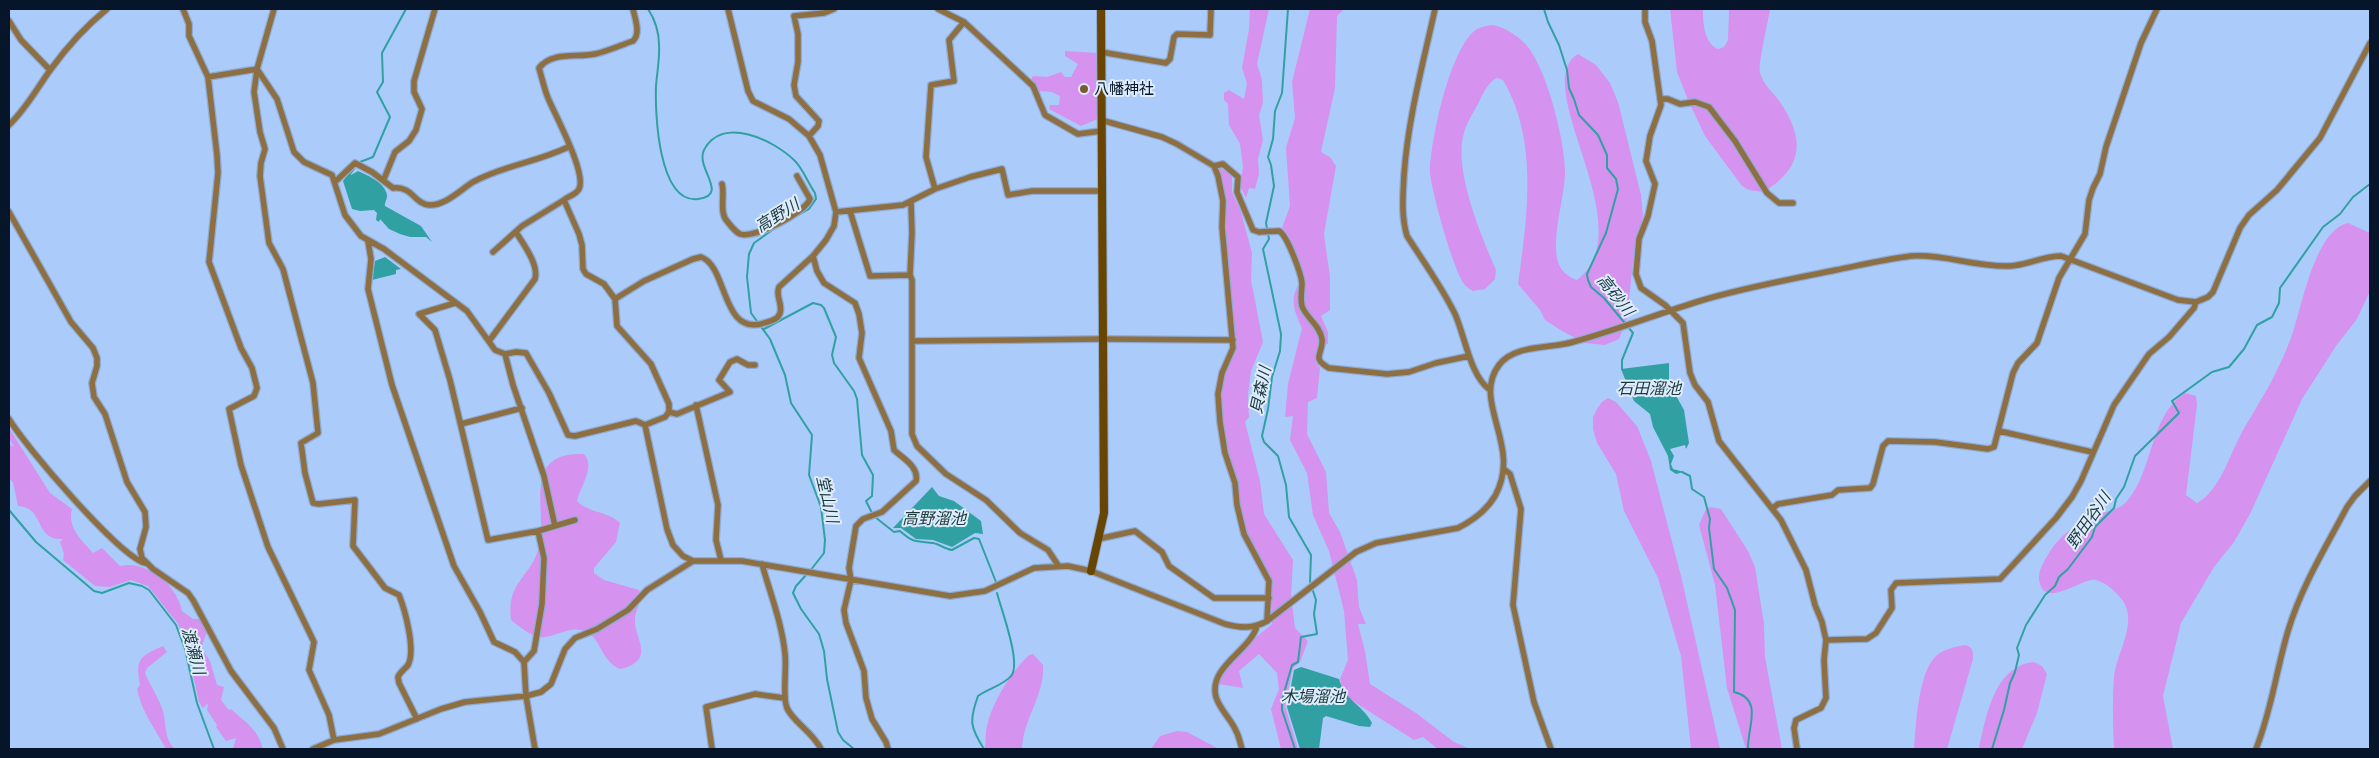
<svg xmlns="http://www.w3.org/2000/svg" width="2379" height="758" viewBox="0 0 2379 758" font-family="'Golos Text','Noto Sans JP',sans-serif">
<rect width="100%" height="100%" fill="#abccfb"/>
<path fill="#d592ef" d="M1250 9H1269L1257 64 1262 80 1263 103 1259 115 1263 140 1258 159 1259 174 1255 189 1249 188 1246 198 1240 186 1243 167 1240 144 1229 125 1228 104 1224 100V93L1229 90 1244 99 1247 83 1242 68 1249 29Z
M1310 9H1344L1337 16 1335 88 1321 152 1330 157 1336 166 1324 234 1330 277V310L1321 316 1328 332V344L1319 343 1316 363 1320 368 1317 398 1308 402 1307 434 1326 472 1329 513 1340 532 1357 580 1359 607 1366 624H1358L1365 651 1370 684 1416 713 1454 742 1470 749H1438L1423 737 1414 740 1348 698 1342 689 1340 679 1348 660 1344 611 1329 551 1313 515 1307 473 1290 440 1293 416 1285 417 1288 384 1302 328C1291 305 1290 296 1304 275L1288 235 1282 228 1290 206 1286 148 1295 118 1292 82Z
M1670 9H1703C1703 23 1704 43 1718 49L1724 47 1728 40 1729 9H1770C1768 23 1758 63 1760 73 1764 86 1773 92 1780 102 1805 139 1804 168 1763 192L1749 190 1742 186 1705 136 1688 100 1677 72Z
M1493 25C1506 28 1519 36 1528 47 1547 71 1566 143 1565 175 1564 199 1551 239 1558 262 1561 271 1568 277 1577 280 1645 229 1527 85 1578 54L1596 65 1610 83 1618 102 1641 195 1643 215 1640 233 1634 252 1627 318 1619 339 1605 345 1585 343 1562 331 1545 320 1540 310 1518 284C1527 218 1539 141 1503 80L1497 78C1488 82 1483 94 1479 102 1473 113 1465 125 1463 137 1455 173 1481 236 1496 270L1495 279 1485 289 1473 291C1470 289 1466 287 1464 284 1454 272 1430 187 1430 171 1431 138 1449 56 1472 33 1478 27 1485 26 1493 25Z
M1065 51 1099 53 1100 118 1081 126 1049 109 1050 105H1059L1060 96 1052 92 1039 91 1031 80 1033 76 1047 77 1061 72 1065 77H1071L1078 64 1065 56Z
M1219 168 1227 171 1232 177V192L1241 212 1252 253 1251 280 1263 342 1251 371 1248 395 1249 417 1245 422 1260 481 1264 514 1293 560 1291 597 1295 628 1308 641 1300 662 1293 668 1285 706 1298 749H1281L1271 709 1279 689 1277 673 1259 654 1239 671 1243 688 1219 684C1230 659 1251 641 1272 624V580L1247 535 1225 435 1221 395 1224 375 1236 349 1225 227V202Z
M2348 223 2370 233V291L2357 319 2336 346 2302 399 2250 514 2234 542 2214 567 2181 623 2163 696 2173 749H2114C2113 725 2112 702 2114 677 2116 654 2138 623 2123 601 2116 592 2107 583 2096 580 2082 577 2043 612 2039 579 2038 572 2043 564 2046 558 2057 537 2075 524 2096 515 2107 510 2119 511 2127 501 2154 470 2149 416 2185 393L2196 396 2197 405 2186 495 2197 503C2218 492 2228 460 2238 440 2250 416 2266 394 2277 370 2283 358 2288 346 2292 335 2302 306 2315 230 2348 223Z
M1608 398 1616 402 1637 426 1651 461 1682 580 1720 749H1691L1681 656 1658 578 1624 511 1616 474 1597 443 1593 429V417L1597 409 1602 402Z
M9 428 50 493 72 509C67 528 82 540 93 553L102 548 120 566C147 560 177 585 182 611L193 619H200L207 632 202 645 203 651 210 661 217 685 224 687 221 700 229 710 231 709C246 723 257 728 263 749H233L236 738 226 741 216 727 217 725 207 710 208 703 203 708 199 702 187 648 178 624 148 586 131 580 110 587 95 586 63 560 64 554 60 542 63 539C34 541 45 507 18 506L13 482 9 479V444L14 447 9 438Z
M584 454C596 467 580 486 577 501 588 513 608 511 620 523L616 542 594 568V573L604 580 639 590C643 601 636 607 635 619 633 637 658 660 620 669 600 660 602 640 587 632 573 625 559 635 545 637 533 639 520 627 511 620 506 581 531 578 539 547 548 511 520 451 584 454Z
M1710 507 1721 509 1748 551 1755 567 1764 624 1765 657 1782 749H1746L1727 688 1715 585 1699 525 1705 511Z
M1965 645C1973 647 1973 651 1973 659L1947 749H1914C1916 725 1918 673 1936 656 1944 649 1954 647 1965 645Z
M163 646 167 652 147 668 145 673C150 685 163 705 164 716 166 728 165 740 175 749H166C155 728 142 713 137 689L140 685C135 659 140 656 163 646Z
M1033 654 1043 665C1045 695 1023 719 1022 749H985C986 742 985 733 987 726 992 702 1012 671 1029 655Z
M2034 662 2042 666 2047 674 2037 713 2022 749H1979C1986 717 1994 666 2034 662Z
M1177 731 1187 732 1219 749H1151L1160 736Z"/>
<path fill="#31a0a2" d="M358 171C369 176 385 183 387 195 388 198 384 203 385 206L421 226 432 242 426 237H410L400 234 389 229 380 219 379 222 376 220 377 213 374 210 360 211 352 209 343 181 349 173 351 175Z
M385 257 401 269 396 270V274L372 280 375 261Z
M1669 363V383L1684 410 1689 443 1686 449 1685 445 1670 449 1674 456 1671 464 1673 469 1684 472 1676 474 1670 470 1668 456 1653 427 1650 414 1634 401 1621 369Z
M932 487 939 496 954 501 981 521 983 534 975 533 952 547 933 540 916 539 901 528H893Z
M1301 667 1339 679C1345 701 1362 704 1372 723L1370 727 1359 726 1326 716 1323 718 1319 749H1300L1287 707 1294 670Z"/>
<g fill="none" stroke-linecap="round" stroke-linejoin="round">
<path stroke="#31a0a2" stroke-width="2" d="M648 9C655 19 659 33 659 44 660 58 657 72 656 86 655 112 658 204 698 199 730 195 695 168 704 150 722 115 774 140 795 161 803 169 808 183 815 193L816 199 809 209 793 218
M1288 9 1282 93 1275 111 1273 139 1268 157 1271 165 1274 186 1266 223 1269 239 1263 249 1281 334 1280 351 1272 377 1268 409 1262 436 1264 442 1278 456 1286 485 1289 517 1311 555 1310 582 1316 600 1314 614 1317 634 1301 637 1298 662 1292 665 1282 700V710L1295 749
M1544 9 1548 22 1559 45 1567 70 1569 88 1574 99 1579 115 1598 135 1607 155V168L1616 179 1618 189 1606 233 1587 274 1588 280 1591 287 1604 298 1633 333 1622 360V369
M360 162 373 157 390 117 377 92 383 82 382 53 406 9
M350 174 356 166
M778 226 754 243 749 254 747 277 751 313 770 339 785 375 791 403 812 435 809 475 821 507 825 540 824 553 810 571
M764 329 813 303 821 305 824 308 836 337 832 355 834 363 854 391 857 399 862 455 873 475 872 496 866 501 872 513
M1682 472 1690 476 1692 489 1704 497 1710 519 1709 528 1714 569 1727 588 1735 610 1734 692C1764 699 1747 728 1748 749
M9 510 36 542 94 591 102 593 129 583 142 586 149 590 176 625 185 649 197 703 214 749
M875 517 894 532 900 531C913 543 916 541 933 543 939 544 945 549 952 550L974 538 979 539 996 582
M807 574 796 586 793 593 801 609 819 634 824 651 827 679 838 732 843 740 854 749
M984 749C970 727 969 721 978 696 987 689 1004 685 1011 676 1022 664 1001 609 997 593
M1992 749 2004 710 2010 683 2015 672 2019 655 2017 648 2026 625 2045 595 2055 586 2059 577 2068 569 2092 537 2095 527 2114 508 2116 499 2124 487 2135 456 2179 413 2172 401 2212 372 2229 367 2244 349 2257 325 2272 317 2279 303 2280 288 2323 227 2340 214 2353 197 2370 184"/>
<defs>
<path id="street" d="M183 9 189 24V36L208 77 217 155 218 173 209 262 241 348 252 368 257 388 254 396 229 409 241 465 268 547 314 642 309 670 329 715 334 740
M274 9 257 69 254 92 260 132 265 149 261 163 260 176 269 243 283 269 313 383 318 433 301 443 305 473 313 503 319 504 355 500 353 546 385 588 399 595C405 610 416 650 408 665 405 669 400 672 398 677L399 683 417 719
M938 9 964 22 1033 86 1045 115 1078 134 1101 131
M1435 9C1423 64 1408 118 1404 175 1403 196 1401 216 1407 236 1423 261 1442 287 1455 314 1465 336 1470 376 1490 390
M1645 9V22L1652 41 1661 105 1650 136 1646 161 1655 184 1648 216 1639 239 1636 274 1641 288 1665 305 1683 323 1690 373 1695 385 1708 402 1719 441 1781 520 1806 570 1815 605 1822 622 1826 640 1824 660 1826 698 1821 708 1796 720 1794 728 1797 749
M9 21 21 40 50 70
M1101 52 1166 63 1170 59 1174 37 1177 34 1210 35 1211 9
M257 69 277 99 294 152 304 162 332 175 345 215 361 236 384 249 467 311 495 350 505 354 516 352 526 353 549 393 568 435 575 436 636 421 645 425 665 417 669 412V404L651 364 617 326 615 299 604 284 586 274 583 269 582 245 579 234 564 200C568 196 576 195 579 189 587 173 555 115 548 98 544 88 542 78 539 68 552 51 576 58 595 54 608 51 621 45 633 41 641 33 635 19 633 9
M208 77 257 69
M1660 99H1668L1680 104 1695 102 1709 107 1735 141 1767 193 1779 203H1793
M1101 120 1162 137 1177 144 1214 166 1218 176 1223 201 1222 227 1233 348 1222 373 1218 394 1220 422 1225 453 1235 483 1237 505 1244 534 1269 581 1267 621
M9 125C27 108 37 88 51 69 67 47 86 26 107 9
M809 136 818 126 819 121 796 96 794 85 798 62V34L794 16 824 13 834 9
M1214 166 1223 164 1238 177 1237 192 1253 230 1259 232 1279 231C1287 235 1301 273 1302 283 1302 291 1300 298 1302 306 1306 318 1320 325 1322 339 1324 353 1310 358 1329 368L1387 374 1409 372 1436 363 1469 356
M384 179 395 152 409 141 416 130 422 109 414 92V81L435 9
M336 181 355 163 372 172 393 188C413 186 414 204 429 205 445 206 460 190 473 182 504 165 539 162 570 146
M722 184C725 194 719 213 727 221 730 225 736 232 740 234 754 239 805 213 810 199L797 176
M935 189 926 157 931 85 954 81 949 40 964 22
M911 202 912 233 910 275 912 280V434L917 446 946 474 986 500 1020 533 1048 550 1058 565
M850 211 870 276 910 275
M9 212 71 322 93 348 97 358V366L92 383 94 397 105 414 127 482 145 512 146 527 140 549 142 558 153 569 188 593 193 600 231 671 274 728 283 749
M836 212 903 205 935 189 970 177 1002 169 1008 195 1032 191H1101
M368 241 371 259 368 289 392 385 454 566 480 612 494 642 515 652 524 662 526 696 535 749
M493 252 522 226 564 200
M813 256 817 271 824 283 855 303 859 314 862 333 859 358 891 431 894 450C904 459 919 467 916 481L882 512 863 519 856 526 849 568 851 580 844 610 846 623 864 671 866 698 872 719 886 742 888 749
M615 299 644 281 693 259 701 257C728 266 721 337 764 323 770 321 778 320 780 313 783 304 775 296 779 287L813 256 826 240 834 226 836 212 820 155 809 136 789 119 753 101 748 91 728 9
M455 303 419 314 435 330 450 380 488 540 538 531 575 520
M489 341 535 279C539 264 523 244 516 232
M913 341 1102 339 1233 340
M505 354 513 385 544 476 555 526
M696 405 718 505 716 540 721 560
M669 412 677 414 730 392 719 380 730 362 737 359 748 365H755
M9 419C25 446 119 556 145 563
M461 424 522 408
M645 425 667 529 673 545 683 556 693 561H742L950 596 985 591 1034 568 1068 566 1091 571 1225 624C1240 628 1253 629 1267 621L1356 552 1376 543 1458 528C1474 520 1486 511 1495 496 1523 446 1471 402 1499 365 1515 344 1550 349 1573 342 1617 330 1660 313 1703 300 1747 287 1792 279 1836 270 1861 265 1886 259 1911 256 1945 254 1975 267 2008 266 2026 266 2042 256 2061 256L2178 300 2196 302 2208 297 2213 292 2240 228 2249 215 2277 190 2320 138 2370 43
M1999 431 2092 452
M1504 469 1510 474 1521 509 1513 605 1534 702 1551 749
M1773 508 1778 504 1832 495 1838 490 1870 488 1873 484 1883 446 1888 441 1935 442 1988 449 1994 447 2013 373 2018 363 2037 343 2059 278 2085 234 2089 200 2093 188 2100 174 2106 147 2141 43 2157 9
M1098 539 1135 531 1162 552 1169 566 1214 598H1269
M762 564C770 593 782 623 785 654 787 668 782 697 787 708 793 722 812 731 821 749
M1826 640 1867 639 1876 633 1892 608 1891 590 1896 583 2000 579 2056 518 2072 497 2081 481 2114 405 2149 354 2169 337 2194 308 2196 302
M524 662 534 651 542 604 544 558 538 531
M313 749 334 740 379 734 441 709 465 702 526 696 541 692 551 684 565 649 575 638 597 629 628 610 647 590 693 561
M712 749 706 707 755 694 784 698
M1242 749C1240 743 1239 736 1236 731 1231 719 1220 710 1216 697 1208 667 1250 651 1257 626
M2256 749C2272 709 2276 671 2288 631 2301 587 2326 547 2347 507L2355 496 2370 481"/>
<path id="secondary" d="M1091 571 1104 513 1101 9"/>
</defs>
<use href="#street" stroke="#8dabd5" stroke-width="8"/>
<use href="#secondary" stroke="#8dabd5" stroke-width="10"/>
<use href="#street" stroke="#8e6f42" stroke-width="5.5"/>
<use href="#secondary" stroke="#684601" stroke-width="8"/>
</g>
<circle fill="#785b2e" stroke="#dfecfe" stroke-width="2" cx="1084" cy="89" r="5"/>
<g text-anchor="middle" stroke-width="4" stroke-linejoin="round" paint-order="stroke">
<g font-size="15" fill="#061529" stroke="#dfecfe" text-anchor="start">
<text x="1094" y="94">八幡神社</text>
</g>
<g font-size="16" font-style="italic" fill="#19393a" stroke="#dfecfe">
<text transform="translate(777 215) rotate(-32)" y="6">高野川</text>
<text transform="translate(1616 295) rotate(51)" y="6">高砂川</text>
<text x="1649" y="394">石田溜池</text>
<text transform="translate(1260 390) rotate(-78)" y="6">貝森川</text>
<text transform="translate(828 499) rotate(77)" y="6">堂山川</text>
<text x="934" y="524">高野溜池</text>
<text transform="translate(2088 520) rotate(-55)" y="6">野田谷川</text>
<text transform="translate(194 651) rotate(75)" y="6">渡瀬川</text>
<text x="1313" y="702">木場溜池</text>
</g>
</g>
<rect width="2379" height="758" fill="none" stroke="#061529" stroke-width="20"/>
</svg>
